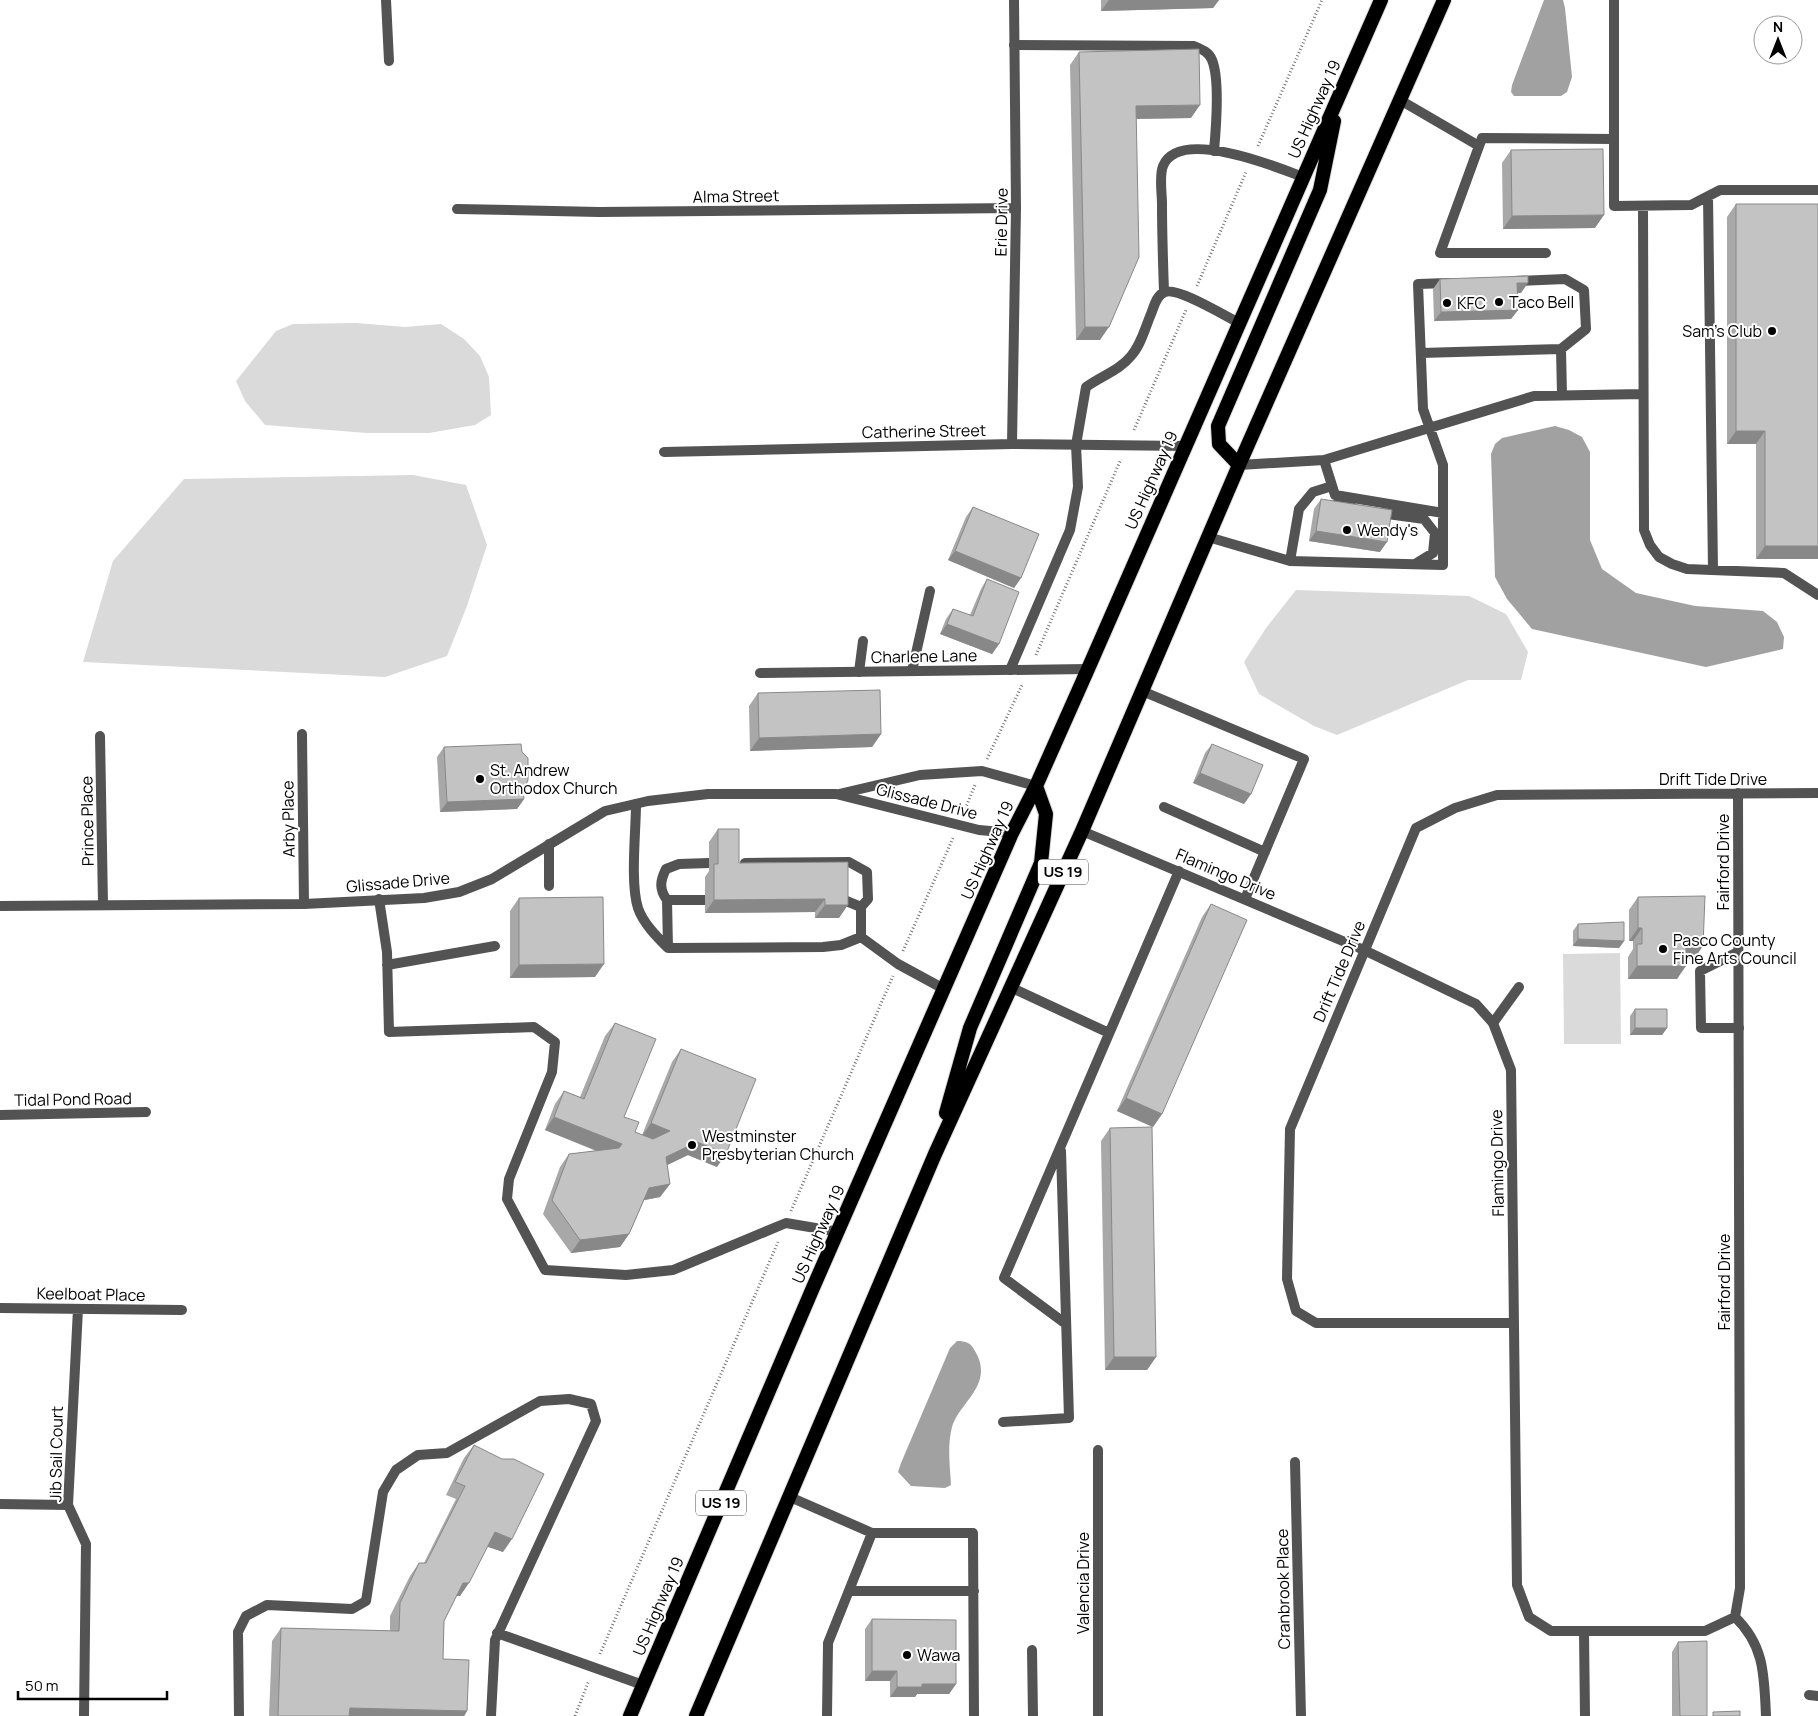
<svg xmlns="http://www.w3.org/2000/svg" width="1818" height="1716" viewBox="0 0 1818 1716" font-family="Manrope,sans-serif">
<rect width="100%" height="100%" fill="#fff"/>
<path fill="#dadada" d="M356 323 405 327 441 324 464 339 480 356 489 377 491 415 475 425 429 433H367L265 425 245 401 236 381 276 331 293 324Z
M413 475 466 485 487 545 467 606 447 656 385 677 83 662 113 561 184 479Z
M1296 590 1469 596 1506 614 1528 652 1521 680H1468L1337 735 1314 726 1259 694 1244 662 1266 628Z
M1620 953 1621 1044H1564L1563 954Z"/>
<path fill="#a1a1a1" d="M1544 0H1563L1565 8 1572 77 1567 92 1561 96H1514L1511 92 1512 85Z
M1555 426 1569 430 1582 437 1590 452V540L1602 569 1636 593 1695 606 1763 611 1777 622 1784 637 1783 649 1706 667 1532 629 1507 599 1495 577 1491 454 1495 444 1502 438Z
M957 1341C966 1341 971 1343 975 1351 995 1385 959 1402 952 1427 947 1447 950 1465 951 1485L945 1488 911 1486 898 1472 901 1463 950 1348Z"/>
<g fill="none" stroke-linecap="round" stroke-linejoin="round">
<defs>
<path id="trunk" d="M1239 465 1219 444 1218 426 1320 190 1334 121
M946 1113 970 1028 1041 863 1046 814 1036 786
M630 1716 812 1290 1012 833 1036 786 1088 669 1381 0
M696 1716 935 1154 1082 831 1239 465 1444 0"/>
</defs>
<use href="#trunk" stroke="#dbdbdb" stroke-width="16"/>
<path stroke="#757575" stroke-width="3" stroke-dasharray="1 2.5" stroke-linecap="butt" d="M1258 146 1322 0
M1197 286 1246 172
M1134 430 1186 310
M1036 655 1121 459
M987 759 1023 683
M964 812 975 785
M903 951 953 838
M791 1211 893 976
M600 1654 778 1242
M575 1716 589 1680"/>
<path stroke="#535353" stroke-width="10" d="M1614 0V206L1691 205 1720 190H1818
M1014 45 1194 46C1201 49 1209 52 1212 60 1220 79 1216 129 1214 151
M1400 100 1479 146
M1708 196 1713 570
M1643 206 1644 530 1650 545 1659 557 1672 564 1687 569 1784 573 1818 595
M1546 253H1440L1482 138 1614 139
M1515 281 1565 279 1584 290 1586 329 1561 349
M1164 292C1163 263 1162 233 1162 204 1162 193 1159 176 1163 166 1179 127 1277 167 1303 177
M1421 353 1561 349 1562 395
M1324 460 1335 495 1443 513
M1239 465 1324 460 1534 396 1643 394
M1335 495 1347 508H1353
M1380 513 1424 519 1435 533 1433 553 1415 564
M1208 537 1290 561 1443 565V465L1423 409 1418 284 1448 283
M1290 561 1299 509 1313 492 1332 486
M1010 670 1070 530 1078 487 1076 445 1086 387C1101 376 1120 370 1131 356 1141 345 1145 328 1151 314 1154 307 1156 295 1165 292 1178 287 1225 316 1239 323
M912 671 930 591
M859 672 863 641
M1142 691 1304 759 1245 899
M636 804C636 831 630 883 638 908 643 923 657 937 668 948L823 947 841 945 861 937
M1164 807 1265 852
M745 863 849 862 867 872 868 899 861 907 839 898
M549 886V844
M379 899 387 952 389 1032 534 1027 555 1042 552 1072 509 1179 507 1199 545 1270 626 1275 673 1270 786 1223 839 1232
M667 900 668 948
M705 900H667C659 889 660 881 666 869L679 864 709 863
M861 907V937
M861 937 898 964 944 989
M1738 952 1700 971 1701 1028H1739
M387 965 495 946
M1012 988 1109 1033
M1493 1023 1519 987
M1066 1324 1004 1278 1179 871
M1003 1422 1069 1418 1061 1151
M790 1497 872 1533H973L974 1716
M849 1591H974
M1735 1617C1765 1646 1764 1676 1766 1716
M497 1633 643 1685
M1032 1650 1033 1716
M1809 1695 1818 1696
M239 1716 238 1632 246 1616 267 1605 352 1609 366 1601 383 1492 396 1470 418 1455 447 1453 540 1401 569 1399 591 1404 596 1421 495 1640 491 1716
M827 1716 828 1643 872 1533"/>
<path stroke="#535353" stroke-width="10" d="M386 0 389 61
M457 209 599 212 1016 208
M1012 444 1016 208 1014 0
M664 452 1012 444 1185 446
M760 673 1088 669
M302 734 304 904
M100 736 103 904
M839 794 920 775 982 771 1036 786
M1082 831 1364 950 1476 1004 1493 1023 1511 1070 1517 1585 1529 1617 1551 1631H1705L1735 1617 1740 1588 1738 793
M0 906 304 904 424 898 459 892 492 879 605 811 648 801 708 794H836L979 830 1012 833
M0 1115 146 1112
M0 1308 182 1310
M78 1309 68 1505 86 1544 84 1716
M1514 1323H1316L1296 1311 1287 1279 1290 1129 1416 828 1455 808 1497 795 1818 793
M1295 1462 1301 1716
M0 1504 68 1505
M1584 1632 1585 1716
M1098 1716V1450"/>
<use href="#trunk" stroke="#000" stroke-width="14"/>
</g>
<path fill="#a8a8a8" d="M1101 0H1219L1213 8 1101 11Z
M1079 52 1191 118 1136 119 1100 340H1076L1070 65Z
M1511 150 1595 228 1503 229 1502 163Z
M1736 204 1818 559H1756V444H1727V217Z
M1440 279 1521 293H1517L1518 310 1511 319 1434 321 1433 289Z
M1321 499 1380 552 1309 541 1314 509Z
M973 507 1021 578 1014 588 948 560 966 517Z
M987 579 999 644 992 654 940 634 946 619 953 609 970 615 981 589Z
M758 693 881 734 872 747 750 751 749 706Z
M1212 744 1251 794 1244 804 1193 783 1205 753Z
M444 747 523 791 524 799 517 809 440 812 437 757Z
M718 829 739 863 848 862 839 918H815V912L705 913V877L709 871V842Z
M1638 897 1694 959H1686L1677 979H1628V957L1633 949V941H1629V910Z
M519 898 595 977 510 978V911Z
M1211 904 1162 1114 1153 1127 1117 1111 1202 917Z
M1578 924 1624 941 1619 948 1573 946V931Z
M1635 1009 1667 1028 1662 1035H1630V1016Z
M615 1023 624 1117 635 1132 642 1135 672 1062 681 1049 717 1167 688 1155 667 1165 670 1184 660 1197 644 1200 629 1234 620 1247 571 1253 543 1214 560 1167 569 1154 596 1151 545 1130 555 1104 564 1091 580 1097 605 1036Z
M1110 1128 1156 1357 1147 1370H1105L1101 1141Z
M474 1445 503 1552 488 1546 460 1596H456L444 1621 443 1659 467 1711 464 1716H269L272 1641 281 1628 390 1631V1616L410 1576 419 1563H424L456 1499 446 1495 464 1458Z
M872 1619 956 1684 949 1694H917L915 1697H890V1681H865V1629Z
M1678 1642 1707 1716H1672V1652Z"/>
<path fill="#888" d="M1109 0H1219L1213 8 1101 11Z
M1200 105 1191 118 1126 119 1136 106Z
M1604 215 1595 228 1503 229 1512 216Z
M1517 283H1528L1521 293H1510Z
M1518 310 1511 319 1434 321 1441 312Z
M1085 327H1109L1100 340H1076Z
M1736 431H1765L1756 444H1727Z
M1316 531 1387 542 1380 552 1309 541Z
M1765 546H1818V559H1756Z
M955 551 1021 578 1014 588 948 560Z
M947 624 999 644 992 654 940 634Z
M881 734 872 747 750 751 759 738Z
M1200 773 1251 794 1244 804 1193 783Z
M524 799 517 809 440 812 447 802Z
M825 899 815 912 705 913 714 900Z
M825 905H848L839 918H815Z
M1638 928H1642L1633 941H1629Z
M1578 939 1624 941 1619 948 1573 946Z
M1686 946H1703L1694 959H1677Z
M604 964 595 977 510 978 519 965Z
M1637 966H1686L1677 979H1628Z
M1635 1028H1667L1662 1035H1630Z
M1126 1098 1162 1114 1153 1127 1117 1111Z
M554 1117 622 1144 613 1157 545 1130Z
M651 1123 670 1131 660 1144 642 1136Z
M697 1142 726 1154 717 1167 688 1155 657 1170 666 1157Z
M670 1184 660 1197 640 1201 649 1188Z
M629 1234 620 1247 571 1253 580 1240Z
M1114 1357H1156L1147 1370H1105Z
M495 1532 512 1539 503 1552 485 1546Z
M463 1583H469L460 1596H454Z
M872 1671H897L890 1681H865Z
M922 1684H956L949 1694H917L915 1697H890L897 1687Z
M350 1708 467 1711 464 1716H344Z"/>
<path fill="#c3c3c3" stroke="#888" d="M1199 49 1200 105 1136 106 1139 257 1109 327H1085L1079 52Z
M1603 149 1604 215 1512 216 1511 150Z
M1736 204H1818V546H1765V431H1736Z
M1528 276V283H1517L1518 310 1441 312 1440 279Z
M1321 499 1392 510 1387 542 1316 531Z
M973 507 1039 534 1021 578 955 551Z
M987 579 1019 592 999 644 947 624 953 609 973 616Z
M880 690 881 734 759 738 758 693Z
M521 744 522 752 528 758V780L523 791 524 799 447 802 444 747Z
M1212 744 1263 765 1251 794 1200 773Z
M718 829H739V863L848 862V905H825V899L714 900V864H718Z
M1705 896 1703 946H1686V966H1637V944H1642V928H1638V897Z
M603 897 604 964 519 965V898Z
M1211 904 1247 920 1162 1114 1126 1098Z
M1624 922V941L1578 939V924Z
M1635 1009H1667V1028H1635Z
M615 1023 656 1039 624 1117 639 1122 635 1132 653 1139 670 1131 651 1123 681 1049 756 1079 726 1154 697 1142 666 1157 670 1184 649 1188 629 1234 580 1240 552 1200 569 1154 619 1148 622 1144 554 1117 564 1091 584 1099Z
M1152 1127 1156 1357H1114L1110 1128Z
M474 1445 502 1459H514L544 1474 512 1539 495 1532 469 1583H463L444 1621 443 1659 469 1660 467 1711 350 1708 349 1716H278L281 1628 399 1631 400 1603 419 1563H426L465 1486 455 1482Z
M872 1619 956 1620V1684H922V1687H897V1671H872Z
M1707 1641V1716H1680L1678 1642Z
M1740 1711V1716H1713V1712Z"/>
<g fill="#000" stroke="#fff" stroke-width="2">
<circle cx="1499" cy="302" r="5"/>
<circle cx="1447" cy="303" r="5"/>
<circle cx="1772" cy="331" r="5"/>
<circle cx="1347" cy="530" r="5"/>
<circle cx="480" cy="779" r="5"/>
<circle cx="1663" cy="949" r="5"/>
<circle cx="692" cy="1145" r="5"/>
<circle cx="907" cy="1655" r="5"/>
</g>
<g text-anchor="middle" stroke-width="4" stroke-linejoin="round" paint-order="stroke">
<g fill="#fff" stroke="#4c4c4c" stroke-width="1">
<rect x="1038" y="859.5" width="50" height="25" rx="4"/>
<rect x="696" y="1490.5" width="50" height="25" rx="4"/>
</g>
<g font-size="15" font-weight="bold" fill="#000">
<text x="1063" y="877">US 19</text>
<text x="721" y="1508">US 19</text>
</g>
<g font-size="16" fill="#000" stroke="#fff">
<text transform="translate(1314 109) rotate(-66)" y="6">US Highway 19</text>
<text transform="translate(736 196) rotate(-1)" y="6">Alma Street</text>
<text transform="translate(1001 222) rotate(-89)" y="6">Erie Drive</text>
<text transform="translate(924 431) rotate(-1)" y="6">Catherine Street</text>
<text transform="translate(1151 480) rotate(-66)" y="6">US Highway 19</text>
<text transform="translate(924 656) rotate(-1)" y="6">Charlene Lane</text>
<text x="1713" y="785">Drift Tide Drive</text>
<text transform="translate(927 801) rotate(14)" y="6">Glissade Drive</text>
<text transform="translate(288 819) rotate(-91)" y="6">Arby Place</text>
<text transform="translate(87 821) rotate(-91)" y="6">Prince Place</text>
<text transform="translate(987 850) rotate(-66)" y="6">US Highway 19</text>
<text transform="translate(1723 862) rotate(-90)" y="6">Fairford Drive</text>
<text transform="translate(1226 874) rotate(23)" y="6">Flamingo Drive</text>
<text transform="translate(398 882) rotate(-5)" y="6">Glissade Drive</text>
<text transform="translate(1339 971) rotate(-67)" y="6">Drift Tide Drive</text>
<text transform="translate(73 1099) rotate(-1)" y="6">Tidal Pond Road</text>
<text transform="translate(1497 1163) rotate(-91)" y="6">Flamingo Drive</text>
<text transform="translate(818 1234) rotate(-66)" y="6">US Highway 19</text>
<text transform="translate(1724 1282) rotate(-90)" y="6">Fairford Drive</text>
<text transform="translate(91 1294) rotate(1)" y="6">Keelboat Place</text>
<text transform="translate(56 1454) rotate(-89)" y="6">Jib Sail Court</text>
<text transform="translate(1083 1583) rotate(-90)" y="6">Valencia Drive</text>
<text transform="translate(1283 1589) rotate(-91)" y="6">Cranbrook Place</text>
<text transform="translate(658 1606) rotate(-67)" y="6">US Highway 19</text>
</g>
<g font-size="16" fill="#000" stroke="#fff" text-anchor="start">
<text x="1509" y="308">Taco Bell</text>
<text x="1457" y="309">KFC</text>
<text x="1762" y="337" text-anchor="end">Sam's Club</text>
<text x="1357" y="536">Wendy's</text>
<text x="490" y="776">St. Andrew<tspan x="490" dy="18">Orthodox Church</tspan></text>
<text x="1673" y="946">Pasco County<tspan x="1673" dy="18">Fine Arts Council</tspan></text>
<text x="702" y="1142">Westminster<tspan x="702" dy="18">Presbyterian Church</tspan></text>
<text x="917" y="1661">Wawa</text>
</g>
</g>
<g transform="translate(1778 40)"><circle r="24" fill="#ffffff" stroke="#999999"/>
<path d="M0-4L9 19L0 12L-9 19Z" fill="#000000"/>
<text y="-8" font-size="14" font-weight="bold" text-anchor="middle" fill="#000000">N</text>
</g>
<path d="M18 1691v8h149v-8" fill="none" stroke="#000000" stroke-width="2.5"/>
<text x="25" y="1691" font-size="15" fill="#000000" stroke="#ffffff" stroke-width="4" paint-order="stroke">50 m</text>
</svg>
